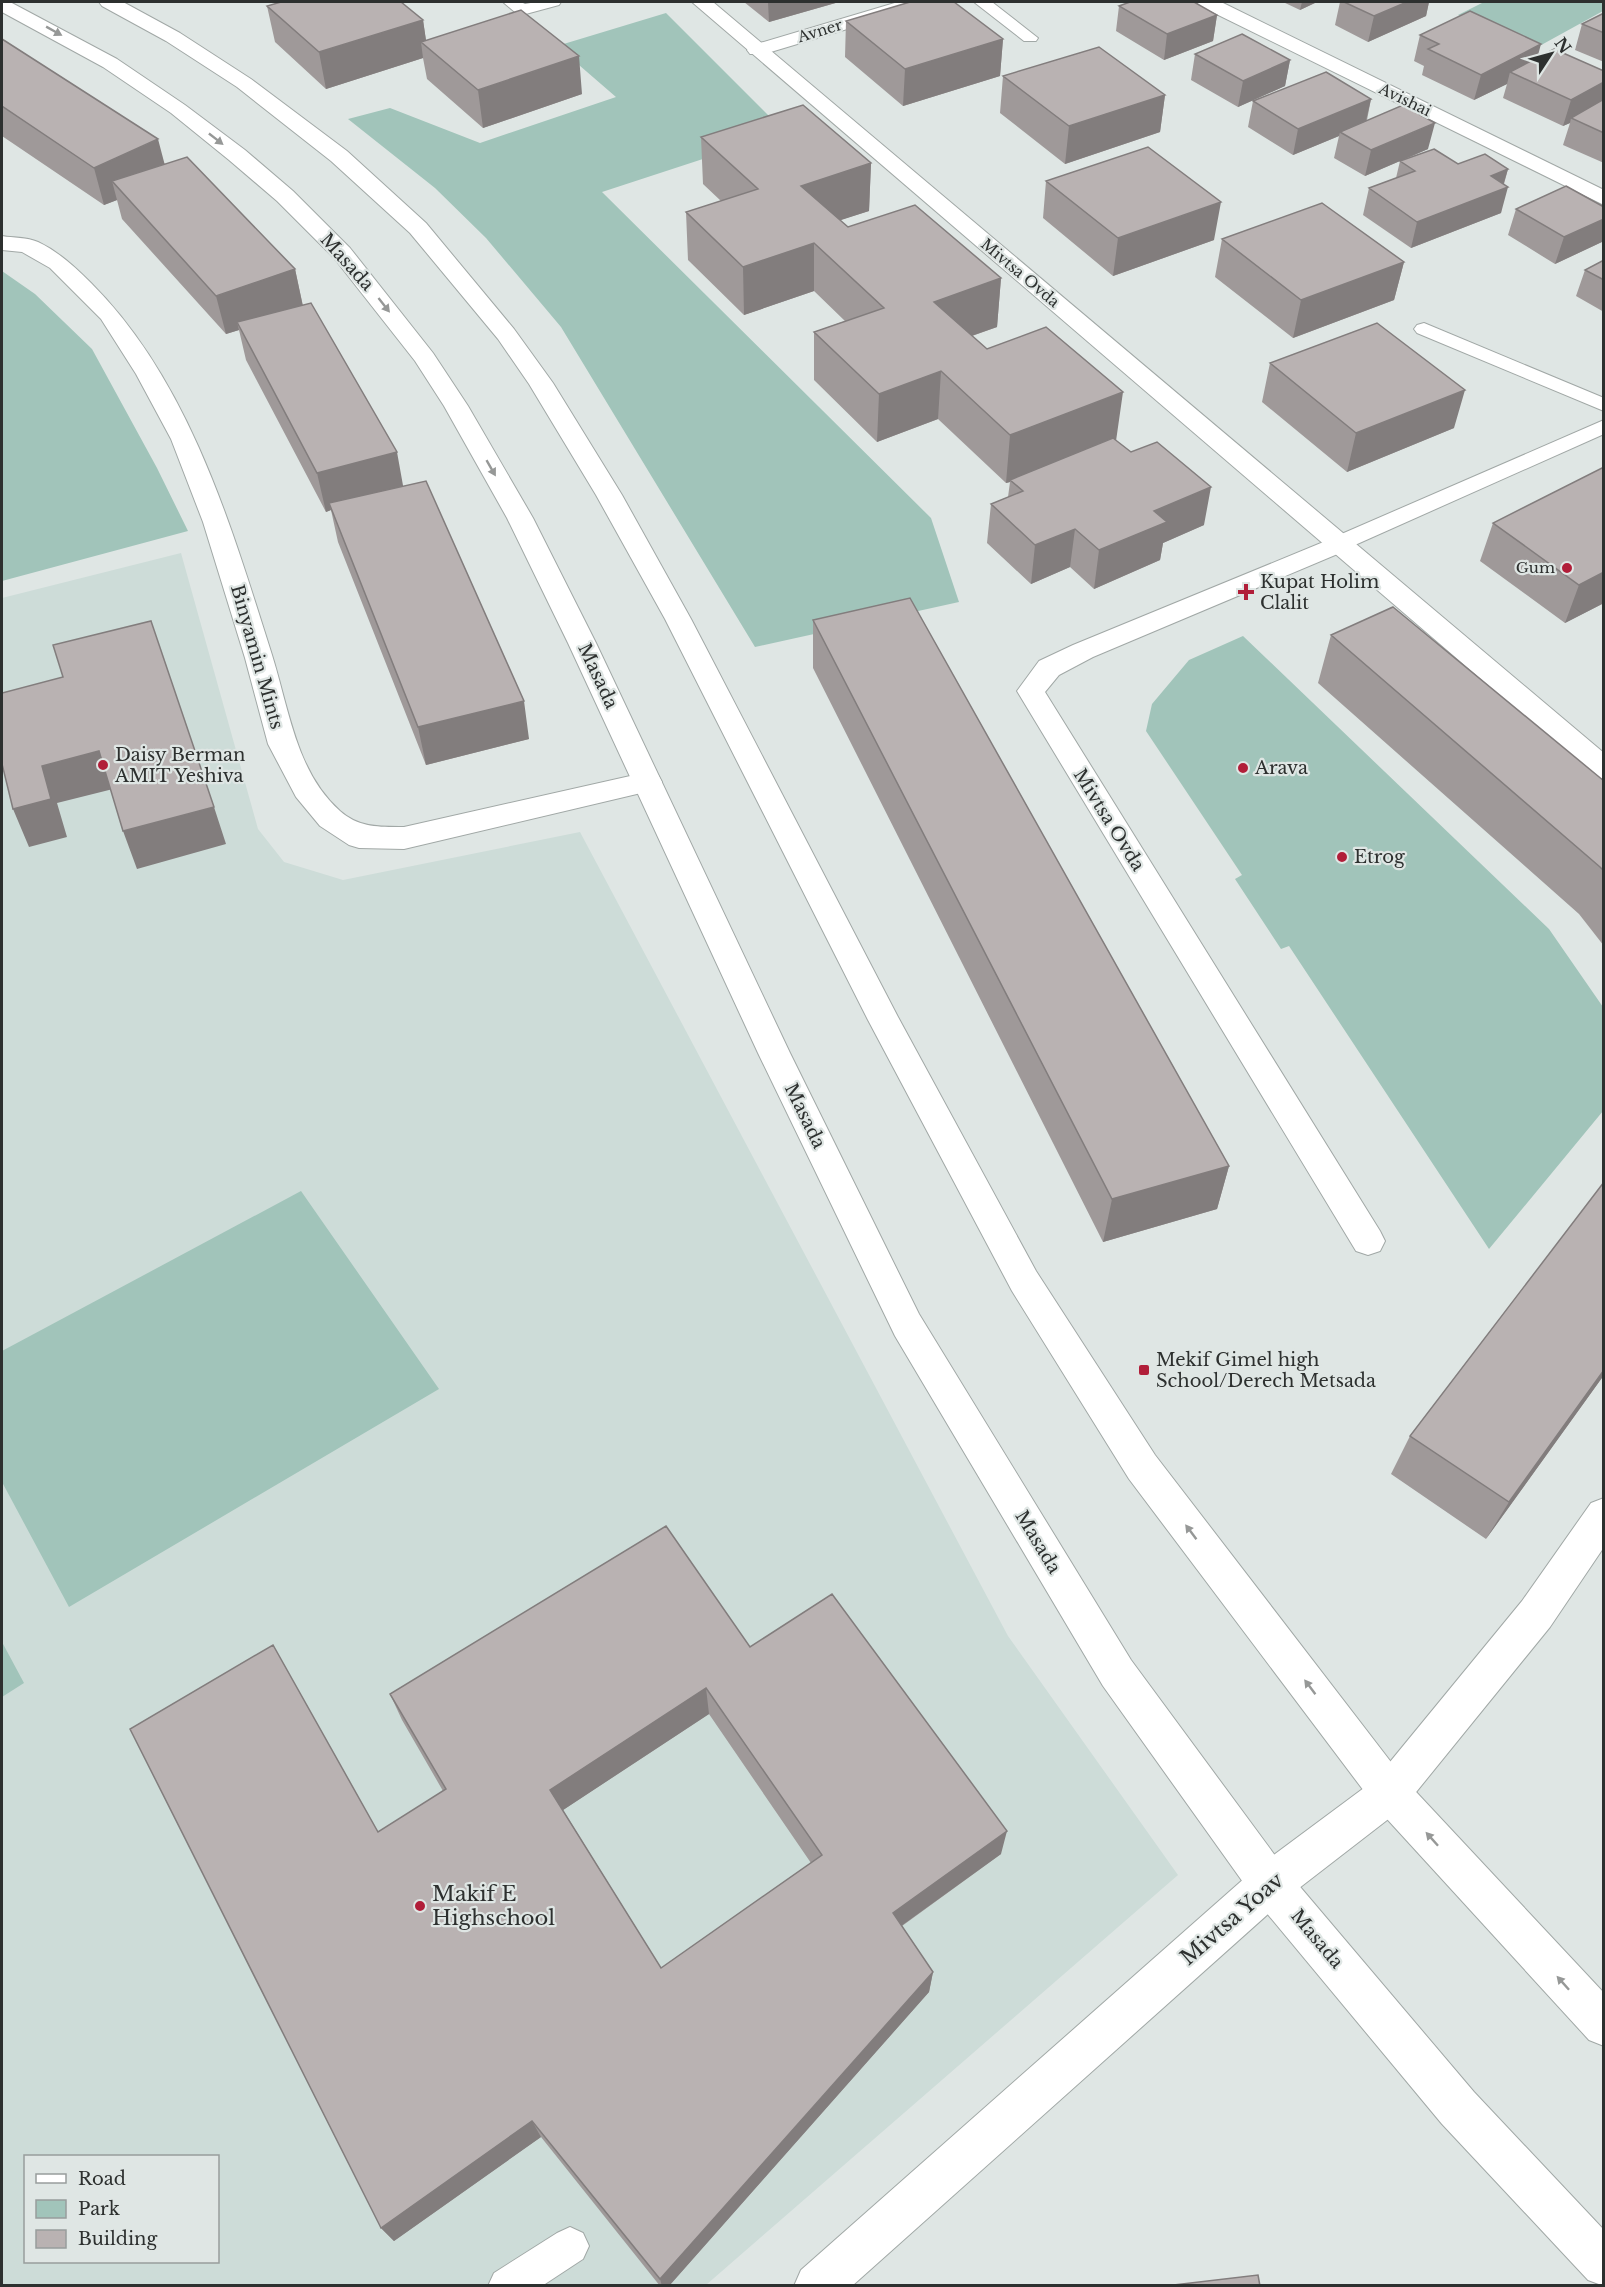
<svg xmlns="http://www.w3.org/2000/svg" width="1605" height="2287" viewBox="0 0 1605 2287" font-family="'Libre Baskerville',serif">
<rect width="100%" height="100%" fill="#dfe6e4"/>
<path fill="#cddcd8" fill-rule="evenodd" d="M181 553 258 829 284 862 343 880 580 832 1008 1636 1178 1875 706 2285H2V598ZM26 2156H218V2262H26Z"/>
<path fill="#a1c4ba" d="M1484 2H1603V11L1534 49 1458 15Z
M666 13 785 132 602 192 931 518 959 602 755 647 561 327 486 238 435 188 348 119 390 108 480 143 616 97 557 46Z
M2 271 35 294 92 349 157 468 188 531 2 581Z
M1243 636 1549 929 1603 1007V1111L1489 1249 1289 946 1281 949 1235 879 1242 875 1146 731 1152 704 1189 660Z
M301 1191 439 1389 69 1607 2 1482V1351Z
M2 1642 24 1683 2 1697Z"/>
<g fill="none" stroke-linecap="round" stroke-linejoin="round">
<defs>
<path id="service" d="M503 2H521L525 4 536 2H561L559 5 522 15 516 13Z
M974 2H992L1038 38 1036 41H1024Z
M1424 323 1604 398V411L1417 333 1414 329 1417 325Z
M1604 420V434L1346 549 1338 551 1330 549 1327 544 1330 539Z
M570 2227 583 2233 589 2246 583 2259 542 2286H488L494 2273 557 2233Z"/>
<path id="minor" d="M898 2H927L924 6 764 54H750L747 50 750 46Z
M1197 2H1221L1604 190V205L1200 6Z
M2 236C13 238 27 237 38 242 59 252 75 267 91 283 190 382 231 526 272 655 289 709 296 772 340 811 359 828 380 827 404 827L648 772 658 775 662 782 658 789 404 849 359 848 349 845 320 826 296 797 268 744 245 658 203 522 171 439 136 374 101 319 50 268 22 252 2 250Z
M1338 536 1347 538 1351 544 1347 550 1093 657 1059 675 1045 692 1380 1231 1385 1241 1380 1251 1368 1255 1356 1251 1017 691 1039 661 1073 645Z"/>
<path id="tertiary" d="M692 2H713L1604 753V779L1594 776Z
M1604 1498V1547L1550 1627 1404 1807 1285 1899 852 2286H794L801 2270 1255 1869 1376 1779 1522 1601 1591 1503Z"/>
<path id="secondary" d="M2 2H10L117 59 185 105 245 150 293 191 350 248 433 353 468 406 533 518 596 643 790 1053 919 1314 1131 1660 1285 1869 1474 2092 1604 2230V2286L1588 2280 1442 2124 1255 1899 1103 1686 895 1336 758 1053 568 643 507 518 444 406 415 361 334 258 277 201 229 160 171 113 103 67 2 12Z
M99 2H123L180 33 251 79 347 151 426 223 514 329 553 383 622 495 691 619 898 1017 1036 1271 1155 1455 1404 1779 1604 1993V2046L1589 2040 1376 1807 1129 1479 1012 1291 868 1020 665 619 596 495 529 384 498 339 410 233 331 161 237 87 166 41 102 6Z"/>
</defs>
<use href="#service" stroke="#a1a8a6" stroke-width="2"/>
<use href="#minor" stroke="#a1a8a6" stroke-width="2"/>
<use href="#tertiary" stroke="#a1a8a6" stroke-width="2"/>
<use href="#secondary" stroke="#a1a8a6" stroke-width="2"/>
<use href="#service" fill="#fff" fill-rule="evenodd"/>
<use href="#minor" fill="#fff" fill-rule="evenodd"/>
<use href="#tertiary" fill="#fff" fill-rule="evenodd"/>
<use href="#secondary" fill="#fff" fill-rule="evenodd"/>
</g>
<path fill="#9f9999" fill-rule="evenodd" d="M744 2H839L769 22Z
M1283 2H1317L1300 10Z
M1340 2H1429L1426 16 1368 42 1335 25Z
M267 6 423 20 426 41 582 94 483 128 427 79 423 58 326 89 275 42Z
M1119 6 1217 15 1213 41 1164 60 1116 31Z
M1604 13V62L1575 50 1582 24Z
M846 21 1003 39 1000 76 903 106 845 57Z
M1420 35 1604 71V163L1563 145 1570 123 1563 126 1503 98 1507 84 1474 100 1422 75 1424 66 1414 61Z
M2 39 165 164 295 269 303 306 403 487 529 739 426 765 338 542 331 510 326 512 246 360 239 330 226 334 122 219 117 200 104 205 2 136Z
M1195 54 1290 60 1285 86 1238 107 1191 80Z
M1003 76 1165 95 1160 132 1065 164 1000 113Z
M1371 99 1367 120 1428 149 1401 161 1458 164 1508 169 1504 184 1501 213 1411 248 1363 215 1369 188 1396 178 1400 161 1365 176 1334 158 1339 136 1293 155 1248 127 1253 101Z
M701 137 871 163 869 211 840 220 848 227 1001 278 997 327 972 336 987 349 1116 440 1204 525 1163 543 1160 560 1094 589 1070 567 1031 584 987 543 991 504 1008 497 1010 482 1006 483 938 419 877 442 814 380V332L845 321 814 291 744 315 688 260 686 212 721 201 703 184Z
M1046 181 1214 240 1113 276 1043 218Z
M1604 207V241L1555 264 1508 235 1516 209Z
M1222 239 1404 262 1394 300 1293 338 1215 277Z
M1604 260V312L1576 296 1585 270Z
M1270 363 1454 428 1347 472 1262 402Z
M1493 523 1604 603 1565 623 1480 561Z
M813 620 1229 1166 1217 1209 1103 1242 813 668Z
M1331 635 1604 781V946L1579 914 1318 683Z
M1604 1375 1486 1539 1391 1474 1410 1436Z
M750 1647 1001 1854 902 1926 933 1972 929 1992 669 2286H660L541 2137 394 2241 381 2228 378 1832 443 1791 402 1720 390 1694ZM709 1714 811 1863 661 1968 563 1810Z"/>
<path fill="#827d7d" d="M768 2H839L769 22Z
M1302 2H1317L1300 10Z
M1407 2H1429L1426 16 1368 42 1374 16Z
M1217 15 1213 41 1164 60 1167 34Z
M423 20 427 47 421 42 423 58 326 89 319 52Z
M1003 39 1000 76 903 106 905 69Z
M1541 44 1534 70 1510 72 1507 84 1474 100 1481 75Z
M579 56 582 94 483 128 478 90Z
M1290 60 1285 86 1238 107 1243 81Z
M1604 82V104L1571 118 1570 123 1563 126 1571 100Z
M1165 95 1160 132 1065 164 1069 126Z
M1371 99 1365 125 1340 132 1339 136 1293 155 1298 129Z
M1435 123 1428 149 1365 176 1371 150Z
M158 139 168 177 112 181 117 200 104 205 94 168Z
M871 163 869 211 801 233V186Z
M1508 169 1502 189 1508 187 1501 213 1411 248 1417 222 1491 176Z
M1221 202 1214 240 1113 276 1118 238Z
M1604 219V241L1555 264 1564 237Z
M814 243V291L744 315 743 267Z
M1404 262 1394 300 1293 338 1301 300Z
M295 269 303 307 237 322 239 330 226 334 216 296Z
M1001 278 997 327 931 350 934 302Z
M941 371 938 419 877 442 879 394Z
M1465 390 1454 428 1347 472 1356 433Z
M1123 392 1116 441 1010 480V482L1006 483 1010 435Z
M397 452 404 491 329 503 331 510 326 512 317 473Z
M1211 487 1204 525 1163 543 1160 560 1094 589 1099 550 1154 511Z
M1075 529 1070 567 1031 584 1035 545Z
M1604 572V603L1565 623 1579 585Z
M524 701 529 739 426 765 418 727Z
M99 751 113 789 57 803 67 837 29 847 13 809 42 766Z
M214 807 226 844 137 869 123 831Z
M1229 1166 1217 1209 1103 1242 1112 1199Z
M1604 1370V1375L1486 1539 1509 1502Z
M706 1688 709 1714 557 1814 550 1790Z
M1007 1831 1001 1854 890 1934 893 1913Z
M933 1972 929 1992 669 2286H662L660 2279Z
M532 2121 541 2137 394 2241 381 2228Z"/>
<path fill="#b9b2b2" stroke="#827d7d" stroke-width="1.5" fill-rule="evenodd" d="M281 2H401L423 20 319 52 267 6Z
M910 2H954L1003 39 905 69 846 21Z
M1130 2H1194L1217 15 1167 34 1119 6Z
M1344 2H1407L1374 16Z
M521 10 579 56 478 90 421 42Z
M1470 11 1541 44 1481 75 1428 49 1439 44 1420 35Z
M1604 13V33L1582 24Z
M1242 34 1290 60 1243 81 1195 54Z
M2 39 158 139 94 168 2 106Z
M1099 47 1165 95 1069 126 1003 76Z
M1554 49 1604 71V82L1571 100 1510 72Z
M1326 72 1371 99 1298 129 1253 101Z
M1604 99V133L1571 118Z
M803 105 871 163 801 186 848 227 915 205 1001 278 934 302 987 349 1046 327 1123 392 1010 435 941 371 879 394 814 332 884 308 814 243 743 267 686 212 758 189 701 137Z
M1403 105 1435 123 1371 150 1340 132Z
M1148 147 1221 202 1118 238 1046 181Z
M1434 149 1458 164 1485 154 1508 169 1491 176 1508 187 1417 222 1369 188 1415 171 1400 161Z
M187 157 295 269 216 296 112 181Z
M1566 186 1604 207V219L1564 237 1516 209Z
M1322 203 1404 262 1301 300 1222 239Z
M1604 260V280L1585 270Z
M311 303 397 452 317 473 237 322Z
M1377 323 1465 390 1356 433 1270 363Z
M1113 438 1131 452 1157 442 1211 487 1154 511 1167 522 1099 550 1075 529 1035 545 991 504 1023 491 1010 480Z
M1604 467V572L1579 585 1493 523Z
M426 481 524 701 418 727 329 503Z
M910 598 1229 1166 1112 1199 813 620Z
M1393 607 1604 781V871L1600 867 1331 635Z
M151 621 214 807 123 831 99 751 42 766 51 799 13 809 2 764V693L63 677 53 645Z
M1604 1182V1370L1509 1502 1410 1436Z
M666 1526 750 1647 832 1594 1007 1831 893 1913 933 1972 660 2279 532 2121 381 2228 130 1729 273 1645 378 1832 446 1789 390 1694ZM706 1688 822 1855 661 1968 550 1790Z
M1258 2275 1260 2286H1165Z"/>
<defs><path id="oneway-solid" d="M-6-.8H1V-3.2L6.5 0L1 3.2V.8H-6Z" transform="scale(1.5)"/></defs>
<g fill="#969897">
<use href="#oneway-solid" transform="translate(54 31) rotate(29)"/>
<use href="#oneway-solid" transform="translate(216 139) rotate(38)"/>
<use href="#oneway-solid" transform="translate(384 305) rotate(52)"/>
<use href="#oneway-solid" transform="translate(491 468) rotate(60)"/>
<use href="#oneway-solid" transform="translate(1191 1532) rotate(-127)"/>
<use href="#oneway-solid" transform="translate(1310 1687) rotate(-127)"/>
<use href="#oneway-solid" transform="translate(1432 1839) rotate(-132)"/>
<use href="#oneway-solid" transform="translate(1563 1983) rotate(-132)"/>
</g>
<g fill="#b11e39" stroke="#dfe6e4" stroke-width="2">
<circle cx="1567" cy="568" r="6"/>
<path d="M1243 583h6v6h6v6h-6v6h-6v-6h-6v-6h6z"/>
<circle cx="103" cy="765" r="6"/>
<circle cx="1243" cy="768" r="6"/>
<circle cx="1342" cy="857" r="6"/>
<rect x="1138" y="1364" width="12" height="12" rx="3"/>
<circle cx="420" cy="1906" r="6"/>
</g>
<g text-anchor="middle" stroke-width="4.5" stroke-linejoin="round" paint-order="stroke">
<g font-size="15" fill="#2d302f" stroke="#dfe6e4">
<text transform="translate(820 31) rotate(-17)" y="5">Avner</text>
<text transform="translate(1405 100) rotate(26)" y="5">Avishai</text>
<text transform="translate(1020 273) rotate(40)" y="5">Mivtsa Ovda</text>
</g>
<g font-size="15" fill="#2d302f" stroke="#dfe6e4" text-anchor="end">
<text x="1555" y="573">Gum</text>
</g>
<g font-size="18" fill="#2d302f" stroke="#dfe6e4">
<text transform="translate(347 262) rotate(48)" y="6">Masada</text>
<text transform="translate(257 657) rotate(74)" y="6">Binyamin Mints</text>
<text transform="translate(598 676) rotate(65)" y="6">Masada</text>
<text transform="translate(1109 820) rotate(58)" y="6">Mivtsa Ovda</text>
<text transform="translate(805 1116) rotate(64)" y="6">Masada</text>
<text transform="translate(1038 1542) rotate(59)" y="6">Masada</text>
<text transform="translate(1317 1939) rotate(50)" y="6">Masada</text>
</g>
<g font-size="18" fill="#2d302f" stroke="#dfe6e4" text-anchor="start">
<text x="1260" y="588">Kupat Holim<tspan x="1260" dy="21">Clalit</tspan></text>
<text x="115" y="761">Daisy Berman<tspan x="115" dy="21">AMIT Yeshiva</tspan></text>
<text x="1255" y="774">Arava</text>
<text x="1354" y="863">Etrog</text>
<text x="1156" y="1366">Mekif Gimel high<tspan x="1156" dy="21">School/Derech Metsada</tspan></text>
</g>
<g font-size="21" fill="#2d302f" stroke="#dfe6e4" text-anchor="start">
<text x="432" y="1901">Makif E<tspan x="432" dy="24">Highschool</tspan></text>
</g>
<g font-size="21" fill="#2d302f" stroke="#dfe6e4">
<text transform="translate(1232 1919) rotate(-41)" y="7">Mivtsa Yoav</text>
</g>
</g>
<rect width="1605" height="2287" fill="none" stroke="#2d302f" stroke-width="6"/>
<rect x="24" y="2155" width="195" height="108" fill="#dfe6e4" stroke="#989d9c" stroke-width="1.5"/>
<rect x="36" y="2174" width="30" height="9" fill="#ffffff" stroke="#989d9c" stroke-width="1.5"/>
<text x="78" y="2185" font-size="18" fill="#2d302f">Road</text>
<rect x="36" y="2200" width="30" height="18" fill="#a1c4ba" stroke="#989d9c" stroke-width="1.5"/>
<text x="78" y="2215" font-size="18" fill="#2d302f">Park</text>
<rect x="36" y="2230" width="30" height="18" fill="#b9b2b2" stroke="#989d9c" stroke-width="1.5"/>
<text x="78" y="2245" font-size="18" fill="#2d302f">Building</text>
<g transform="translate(1551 54) rotate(54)" stroke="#dfe6e4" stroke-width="4.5" paint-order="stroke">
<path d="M0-4.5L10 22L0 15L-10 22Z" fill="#2d302f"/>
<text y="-9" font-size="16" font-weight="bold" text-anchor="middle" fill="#2d302f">N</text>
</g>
</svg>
